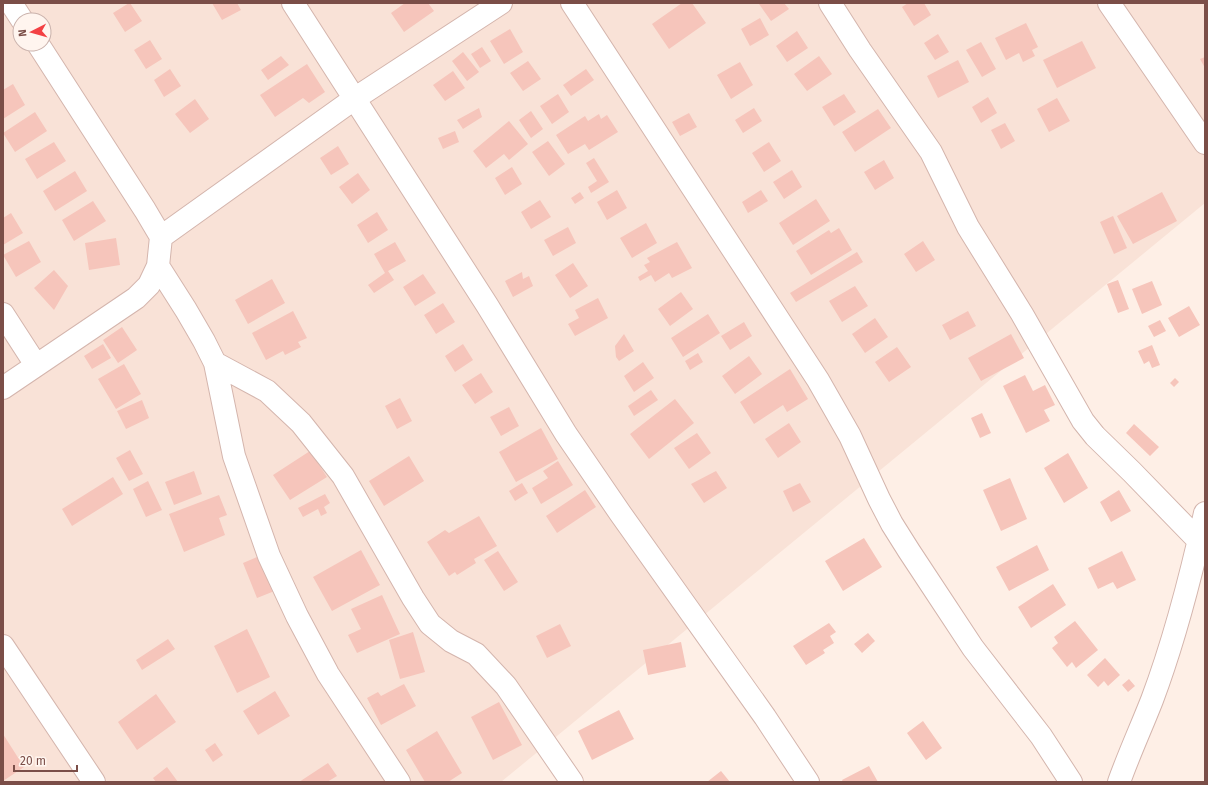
<svg xmlns="http://www.w3.org/2000/svg" width="1208" height="785" viewBox="0 0 1208 785" font-family="'Fira Sans',sans-serif">
<rect width="100%" height="100%" fill="#feefe6"/>
<path fill="#f9e2d7" fill-rule="evenodd" d="M3 3H1205V203L501 782H3ZM20 20H44V44H20Z"/>
<path fill="#f6c5bb" d="M129 3H130L142 21 125 32 113 13Z
M212 3H237L241 10 222 20Z
M405 3H428L434 11 404 32 391 13Z
M682 3H692L706 23 669 49 652 24Z
M760 3H784L789 9 771 21 759 4Z
M908 3H924L931 15 914 26 902 7Z
M760 18 769 35 750 46 741 29Z
M1026 23 1038 47 1032 50 1035 56 1023 62 1019 53 1006 60 995 38Z
M510 29 523 52 504 64 490 41Z
M797 31 808 48 787 62 776 46Z
M938 34 949 52 935 60 924 43Z
M150 40 162 59 146 69 134 50Z
M1082 41 1096 68 1057 88 1043 60Z
M981 42 996 69 982 77 966 50Z
M482 47 491 61 480 68 471 54Z
M463 52 479 72 467 81 452 61Z
M281 56 289 65 268 80 261 70Z
M819 56 832 74 807 91 794 74Z
M1205 57V68L1200 59Z
M958 60 969 82 938 98 927 76Z
M528 61 541 79 523 91 510 73Z
M740 62 753 85 731 99 717 75Z
M307 64 325 92 309 103 303 98 275 117 260 95Z
M170 69 181 86 164 97 154 80Z
M586 69 594 80 571 96 563 85Z
M453 71 465 88 445 101 433 85Z
M13 84 25 105 3 119V90Z
M558 94 569 112 552 124 540 106Z
M844 94 856 112 834 126 822 107Z
M988 97 997 113 981 123 972 107Z
M1057 98 1070 121 1049 132 1037 109Z
M195 99 209 119 190 133 175 114Z
M479 108 482 117 463 129 457 120Z
M754 108 762 121 743 133 735 120Z
M878 109 891 128 855 152 842 132Z
M531 111 543 129 531 138 519 120Z
M35 112 47 131 15 152 3 133Z
M689 113 697 127 680 136 672 122Z
M599 114 601 119 607 115 618 132 589 150 585 144 568 154 556 135 585 116 588 121Z
M509 121 528 144 509 160 504 154 486 168 473 151Z
M1005 123 1015 141 1001 149 991 130Z
M455 131 459 142 443 149 438 138Z
M548 141 565 164 549 176 532 152Z
M54 142 66 161 37 179 25 159Z
M769 142 781 161 764 172 752 153Z
M338 146 349 164 331 175 320 158Z
M594 158 609 182 591 193 588 187 597 181 586 163Z
M884 160 894 178 875 190 864 172Z
M512 167 522 184 505 195 495 178Z
M792 170 802 187 784 199 773 182Z
M75 171 87 191 55 211 43 191Z
M358 173 370 190 352 204 339 187Z
M617 190 627 208 607 220 597 202Z
M761 190 768 201 748 213 742 202Z
M580 192 584 198 575 204 571 198Z
M1162 192 1177 221 1133 244 1117 216Z
M816 199 830 221 793 245 779 223Z
M540 200 551 217 531 229 521 212Z
M93 201 106 221 74 241 62 220Z
M377 212 388 230 368 243 357 225Z
M11 213 23 233 3 245V218Z
M1113 216 1127 248 1114 254 1100 222Z
M646 223 657 243 632 258 620 238Z
M568 227 576 243 553 256 544 240Z
M839 228 852 250 811 275 796 251 829 230 831 233Z
M116 238 120 265 89 270 85 243Z
M29 241 41 262 16 277 3 255Z
M923 241 935 260 916 272 904 254Z
M395 242 406 261 388 271 394 280 374 293 368 285 385 273 374 254Z
M677 242 692 268 672 278 669 273 655 282 651 275 640 281 638 277 648 271 644 265 650 262 647 258Z
M857 252 863 262 796 302 790 293Z
M573 263 588 286 570 298 555 275Z
M54 270 68 286 54 310 34 288Z
M522 272 523 279 529 276 533 286 513 297 505 281Z
M423 274 436 293 415 306 403 287Z
M272 279 285 303 248 324 235 300Z
M1118 280 1129 309 1118 313 1107 284Z
M1152 281 1162 305 1142 314 1132 289Z
M855 286 868 306 842 322 829 301Z
M681 292 693 309 670 326 658 309Z
M598 298 608 318 575 336 568 324 579 318 575 310Z
M443 303 455 322 436 334 424 315Z
M1189 306 1200 325 1179 337 1168 318Z
M293 311 307 338 298 342 301 347 285 355 283 351 266 360 252 333Z
M968 311 976 326 950 340 942 325Z
M708 314 720 333 683 357 671 338Z
M875 318 888 337 865 353 852 334Z
M1160 320 1166 331 1154 337 1148 326Z
M744 322 752 336 730 350 721 336Z
M122 327 137 350 118 363 103 340Z
M624 334 634 351 619 361 616 357 615 346Z
M1011 334 1024 358 981 381 968 358Z
M103 344 111 358 92 369 84 356Z
M463 344 473 360 455 372 445 356Z
M1152 345 1160 365 1152 368 1149 361 1144 364 1138 351Z
M897 347 911 367 889 382 875 362Z
M698 353 703 362 690 370 685 361Z
M749 356 762 374 735 394 722 376Z
M643 362 654 378 634 392 624 376Z
M124 364 141 394 116 409 98 379Z
M790 369 808 399 787 412 783 405 754 424 740 402Z
M481 373 493 392 475 404 462 385Z
M1025 375 1033 391 1045 385 1055 405 1044 410 1050 421 1026 433 1003 386Z
M1175 378 1179 382 1174 387 1170 383Z
M651 390 658 400 634 416 628 406Z
M400 398 412 421 397 429 385 406Z
M675 399 694 423 649 459 630 434Z
M142 400 149 418 126 429 117 411Z
M509 407 519 426 501 436 490 417Z
M982 413 991 433 980 438 971 418Z
M789 423 801 442 778 458 765 439Z
M1134 424 1159 447 1150 456 1126 433Z
M541 428 558 459 516 482 499 452Z
M697 433 711 453 689 469 674 448Z
M130 450 143 474 129 481 116 458Z
M310 451 327 477 290 500 273 475Z
M1068 453 1088 488 1064 503 1044 468Z
M409 456 424 481 384 506 369 481Z
M558 461 573 485 541 504 532 488 548 478 543 471Z
M194 471 202 494 174 505 165 482Z
M716 471 727 488 704 503 691 484Z
M113 477 123 494 72 526 62 509Z
M1010 478 1027 519 1001 531 983 490Z
M148 481 162 510 146 517 133 489Z
M522 483 528 493 515 501 509 491Z
M800 483 811 502 793 512 783 491Z
M585 490 596 507 557 533 546 516Z
M1119 490 1131 511 1111 522 1100 502Z
M325 494 330 503 324 507 327 513 321 516 318 509 303 517 298 508Z
M219 495 227 515 219 518 225 535 184 552 169 514Z
M479 516 497 546 474 559 476 563 457 575 455 572 449 576 427 542 445 530 449 533Z
M864 538 882 567 843 591 825 561Z
M1037 545 1049 570 1009 591 996 567Z
M361 550 380 585 332 611 313 577Z
M498 551 518 582 504 591 484 560Z
M1122 551 1136 580 1117 589 1113 582 1098 589 1088 568Z
M262 555 277 590 257 598 243 563Z
M1053 584 1066 605 1031 628 1018 607Z
M382 595 400 634 357 653 348 635 361 629 351 609Z
M1075 621 1098 650 1076 668 1072 662 1067 667 1052 648 1058 643 1054 637Z
M829 623 836 632 830 636 834 643 823 650 825 653 806 665 793 646Z
M560 624 571 646 547 658 536 636Z
M247 629 270 677 237 693 214 646Z
M413 632 425 672 400 679 389 640Z
M868 633 875 641 862 653 854 644Z
M168 639 175 649 142 670 136 660Z
M681 642 686 667 648 675 643 650Z
M1105 658 1120 675 1108 686 1104 681 1098 687 1087 675Z
M1129 679 1135 686 1128 692 1122 685Z
M404 684 416 706 381 725 367 698 378 692 381 696Z
M275 691 290 716 258 735 243 711Z
M156 694 176 722 137 750 118 722Z
M499 702 522 745 493 760 471 717Z
M619 710 634 739 592 760 578 731Z
M923 721 942 748 926 760 907 733Z
M437 731 462 773 448 782H425L406 750Z
M3 734 24 767 3 781Z
M215 743 223 755 213 762 205 750Z
M328 763 337 776 327 782H299Z
M869 766 878 782H843L842 780Z
M167 767 178 782H156L153 778Z
M721 771 730 782H707Z"/>
<g fill="none" stroke-linecap="round" stroke-linejoin="round">
<defs>
<path id="minor" d="M11 3 22 20
M293 3 487 305 566 434 620 513 765 717 808 782
M572 3 818 380 850 436 879 499 892 524 909 551 973 648 1041 736 1071 782
M830 3 860 50 931 152 968 227 1022 314 1083 421 1095 436 1132 472 1199 541
M1109 3 1205 143
M161 237 354 99 501 3
M158 266 186 310 204 341 215 363 234 456 269 556 297 616 328 674 399 782
M3 314 36 365
M215 363 267 391 301 423 343 476 413 598 430 624 451 641 476 654 506 686 572 782
M3 388 136 298 149 285 158 266 161 237 145 210 38 44
M3 646 94 782
M1119 782C1129 754 1141 728 1152 700 1175 639 1191 576 1205 513"/>
</defs>
<use href="#minor" stroke="#d4b5ad" stroke-width="24"/>
<use href="#minor" stroke="#fff" stroke-width="22"/>
</g>
<rect width="1208" height="785" fill="none" stroke="#7b4e48" stroke-width="8"/>
<g transform="translate(32 32) rotate(264)"><circle r="19" fill="#fff5ef" stroke="#cab2ac"/>
<path d="M0-3L7 15L0 10L-7 15Z" fill="#f34144"/>
<text y="-6" font-size="11" font-weight="bold" text-anchor="middle" fill="#7b4e48">N</text>
</g>
<path d="M14 765v6h63v-6" fill="none" stroke="#7b4e48" stroke-width="2"/>
<text x="20" y="765" font-size="12" fill="#7b4e48" stroke="#fff5ef" stroke-width="3" paint-order="stroke">20 m</text>
</svg>
